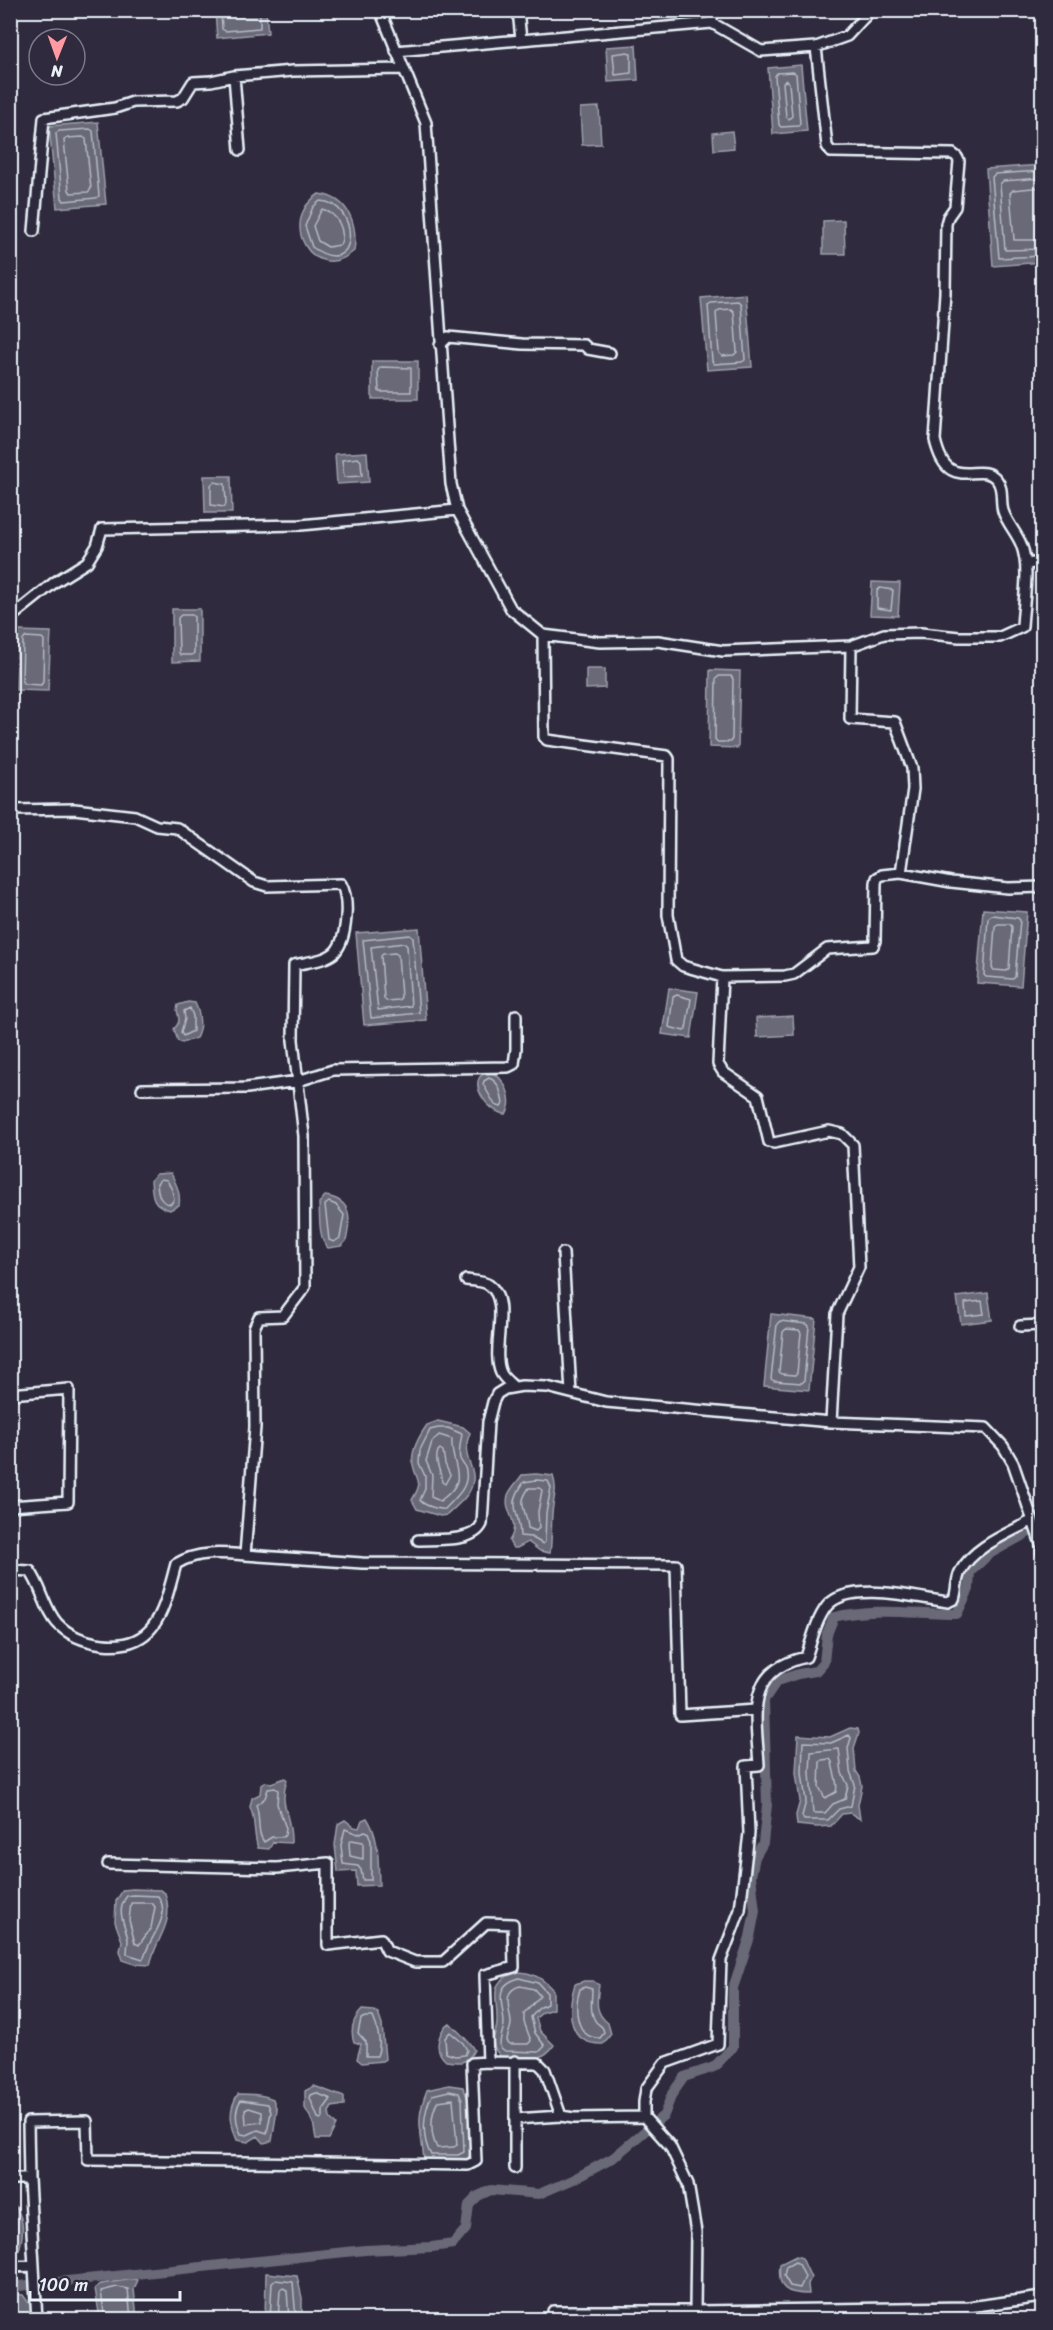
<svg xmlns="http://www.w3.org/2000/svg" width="1053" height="2330" viewBox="0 0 1053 2330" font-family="Sriracha,sans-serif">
<rect width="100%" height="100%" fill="#2f2a3d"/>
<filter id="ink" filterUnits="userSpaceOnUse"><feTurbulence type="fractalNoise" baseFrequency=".0167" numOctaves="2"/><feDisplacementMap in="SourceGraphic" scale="12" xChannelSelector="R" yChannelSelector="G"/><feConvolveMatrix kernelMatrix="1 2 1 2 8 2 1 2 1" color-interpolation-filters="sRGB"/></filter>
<g filter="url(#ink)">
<path fill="#696978" stroke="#9c9fab" stroke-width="1.5" d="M215 11H266L268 33 217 38Z
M636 45 638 80 608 82 606 47Z
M801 65 807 131 773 134 768 68Z
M599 107 601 144 582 145 580 108Z
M98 122 106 204 57 208 49 126Z
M732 131 734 148 714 150 713 133Z
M1042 165V262L993 266 986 169Z
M319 194C349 198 358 224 354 251 314 286 276 221 319 194Z
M844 220 845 254H823V221Z
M746 294 752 367 707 370 701 298Z
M372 361H418V399H372Z
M367 452 369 482 337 484 335 454Z
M204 476H231L232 513H205Z
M872 582 900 583 898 616 870 615Z
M172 609H200V661L172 662Z
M18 631 51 632 48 691 16 690Z
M586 669H605V688L586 689Z
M710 670 740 671 738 748 709 747Z
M983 909 1027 912 1021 986 977 983Z
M419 928 426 1020 364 1025 356 933Z
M669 988 698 992 691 1038 662 1034Z
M188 1002 195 1003C200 1013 202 1028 196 1038L182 1043 178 1041 174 1029C181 1022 179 1018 177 1010L178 1005Z
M793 1016 794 1035 757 1037 756 1018Z
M489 1072C505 1076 515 1100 506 1114 488 1114 463 1077 489 1072Z
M171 1173C176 1184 181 1193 179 1205L170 1210C152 1205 152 1197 151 1180L156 1174Z
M325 1196C353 1200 351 1219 346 1241L341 1246 328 1248C318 1237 320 1218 319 1203Z
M988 1293 992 1320 961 1324 957 1297Z
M771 1314 816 1319 809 1390 764 1386Z
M438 1421 463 1427 470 1433C459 1460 478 1466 472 1485 469 1497 455 1507 447 1515L440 1516 417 1509 412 1500C424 1480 417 1483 413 1465 410 1451 420 1435 427 1425Z
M536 1474 553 1476C558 1491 553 1498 552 1514 551 1527 552 1539 550 1553L540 1551 528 1542 517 1548H513L509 1541C522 1520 503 1514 508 1495 510 1489 518 1481 522 1475Z
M850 1728 858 1729 859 1733 854 1748 856 1771 860 1777 862 1786 858 1805 860 1819 850 1813 842 1814 831 1826 817 1827 797 1825 796 1815 800 1801 796 1773 798 1735 830 1737Z
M285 1778 287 1780C278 1807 292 1815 291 1843L273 1842 269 1849 258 1848C253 1834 256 1819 250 1807L252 1798 260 1794 261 1785 265 1782 271 1783Z
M367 1818C380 1838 378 1862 379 1885L357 1886 356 1871 338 1872 335 1845 338 1824 345 1820 354 1827 359 1828 362 1820Z
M133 1889 160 1890 165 1893C175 1926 156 1936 150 1965L134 1964 123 1960 120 1951 122 1941 115 1922 116 1901 123 1890Z
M518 1972C534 1973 542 1978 553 1990V2009L543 2012 536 2018 540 2031 554 2045C541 2065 523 2058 501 2057 486 2040 497 2037 497 2022 498 1996 486 1982 518 1972Z
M584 1981H593L599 1985C597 2000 594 2013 608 2023L611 2034 603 2044C567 2045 567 2011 575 1984Z
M362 2010 374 2011 378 2013 382 2025 385 2059 382 2061 362 2063 357 2059 361 2044 354 2042C350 2030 353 2019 362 2010Z
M450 2023C459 2033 468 2039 474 2050 467 2064 461 2063 446 2061 434 2051 437 2037 446 2025Z
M449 2085 463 2087C472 2106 475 2138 468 2159L424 2160C421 2129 415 2121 427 2090Z
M314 2086 344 2097V2105L332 2107 329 2112 330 2118 336 2125 329 2139H316L313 2122 305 2108V2091Z
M238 2094C249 2094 263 2094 273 2099L277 2110 272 2141 264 2143 258 2136 248 2142 237 2140C230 2123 228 2110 238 2094Z
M10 2199C25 2216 25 2232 18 2253H11Z
M796 2256 802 2258 811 2278 808 2284 809 2294C786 2294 777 2289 780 2264Z
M266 2273 297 2276 302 2298V2319H265Z
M134 2279 138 2280 134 2289 137 2319H95L92 2314 99 2313 95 2288 101 2284Z
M14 2294 23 2295 31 2306 32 2319H11V2295Z"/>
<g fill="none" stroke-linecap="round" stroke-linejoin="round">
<path stroke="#b5bbc5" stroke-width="1.5" d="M221 10 222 29 225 31 260 28V10
M628 52 631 54V73L615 75 613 54Z
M793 72 796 74 800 124 798 126 781 127 779 125 775 76 777 73Z
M786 80 789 83 792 116 789 119 786 117 783 83Z
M90 129 93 131 99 196 96 198 64 201 62 198 56 133 59 131Z
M83 137 86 139 91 189 88 192 71 193 69 190 64 140 67 138Z
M1042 171 995 174 992 177 999 258 1042 256
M1042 178 1003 181 1000 184 1005 250 1042 249
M1042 187 1013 190 1010 193 1014 240H1042
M320 201C360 202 361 282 312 247L305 226 313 207Z
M322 209C337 213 347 231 340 245L328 247 318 241 313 226Z
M738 301 741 304 745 360 742 362 714 364 712 361 708 305 711 303Z
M731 309 734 312 737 352 734 355 722 356 719 353 716 313 719 310Z
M381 367 411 368V392H379L378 370Z
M358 458 361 461 362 476 344 477 342 460Z
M214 482 225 484 226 504 224 507 211 505V485Z
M880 588 893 590 891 610 877 608V591Z
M181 615H192L194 617V653L192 655H181L179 653 178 618Z
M26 637 42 638 44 640 43 682 41 685 25 684 22 682 23 640Z
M719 676H731L733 679 732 739 730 742H717L715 739 716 679Z
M992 915 1018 918 1020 920 1015 977 1013 979 986 977 984 975 988 918Z
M998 924H1010L1012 927 1009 969 1006 971 994 970 992 968 995 926Z
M410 935 413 938 419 1013 371 1018 363 940Z
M404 943 407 946 411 1006 378 1010 371 947Z
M395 953 398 955 401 997 399 1000 386 1001 384 998 381 956 383 954Z
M677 995 691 999 686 1029 684 1031 669 1027 673 997Z
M190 1008 193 1016V1031L183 1036 181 1032 185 1019 184 1011Z
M489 1078C500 1082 501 1094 503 1104L501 1107 495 1105 483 1084 484 1081Z
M161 1179 167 1180 172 1190 174 1199 171 1204C159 1203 158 1194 157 1183Z
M329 1202 336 1205 344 1215 340 1238 334 1242 329 1240 325 1205Z
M982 1301 984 1314 966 1316 965 1303Z
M780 1321 807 1324 809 1326 804 1381 802 1383 774 1381 771 1379 777 1324Z
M786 1329 799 1330 801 1333 797 1373 795 1375 782 1374 779 1372 783 1332Z
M438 1428H448L462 1434C461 1442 458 1450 460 1459 462 1463 466 1467 466 1472 469 1488 454 1499 445 1509 438 1510 423 1505 420 1500L425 1489V1476L419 1463 420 1450 430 1430Z
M439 1435 452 1439C450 1469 472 1478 440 1501L431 1497 432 1475 426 1461 432 1442Z
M440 1449 443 1451 445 1464 450 1475 445 1484 442 1482C441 1471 434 1462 438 1451Z
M536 1480 548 1481 551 1488 546 1513 545 1542 543 1544 531 1537 520 1536C520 1509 506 1508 524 1482Z
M529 1488H539L542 1490 538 1512 539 1528 536 1531 528 1528C527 1509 516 1506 529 1488Z
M849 1735 851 1738 848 1748 850 1771 855 1785 851 1806 839 1809 828 1820H804L802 1816 806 1801 802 1773 803 1742 831 1743Z
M839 1749 842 1773 848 1785 845 1799 833 1804 825 1813H813L810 1773 811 1752Z
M830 1759 832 1762C833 1772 839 1783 836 1792L825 1798 819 1787 820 1762 822 1760Z
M275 1788 278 1790 277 1804 286 1828 285 1835 283 1837H272L264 1842C256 1832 261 1817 256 1805L265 1798 268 1789Z
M345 1829 358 1834 365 1831 368 1832 371 1841V1880H363L361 1870 358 1866 343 1864 341 1845Z
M352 1840 363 1842V1859L350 1856 349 1843Z
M133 1895 158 1896C170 1914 156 1930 149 1945 146 1950 146 1955 143 1959L127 1954C127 1949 128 1944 128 1939 125 1923 115 1911 127 1896Z
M131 1903H152L155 1907 151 1928 139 1945 135 1943 129 1920Z
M519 1978 538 1983 547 1993V2004L539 2008 531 2017 535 2033 545 2046 539 2052 505 2051 500 2047C499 2037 504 2031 504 2023 503 2002 492 1986 519 1978Z
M520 1986 534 1989 540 1996 524 2014V2022L531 2041 528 2044H510L507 2041C507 2034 511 2030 511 2023 510 2008 501 1991 520 1986Z
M585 1987 592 1989C592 1999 589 2013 596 2022 601 2027 603 2026 604 2033L600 2038C575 2039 574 2007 580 1989Z
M365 2017H373C378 2028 382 2045 377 2056H366V2042L358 2033 361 2019Z
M450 2032 463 2043 467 2050 465 2055 455 2056 446 2053 445 2038Z
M449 2091 459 2093 462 2100 464 2152 458 2155H431C421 2138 423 2112 432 2095Z
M316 2093 331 2099 323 2110V2117L321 2119 318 2118 310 2098 311 2095Z
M453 2099 457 2145 454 2147 437 2148C430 2135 430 2114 438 2101Z
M241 2100 268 2104 271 2112 267 2133 258 2130 247 2135 241 2134C236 2123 234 2110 241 2100Z
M249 2108 262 2112V2122L246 2124 245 2110Z
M795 2262 799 2264 805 2277 800 2288 790 2286 784 2276 786 2267Z
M100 2320 104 2313 101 2291 117 2287 128 2289 131 2320
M270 2320 272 2282 275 2280 293 2282 296 2320
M278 2320 280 2290 283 2288 287 2290 289 2320"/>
<path stroke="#696978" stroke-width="10" d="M10 2287 365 2250 432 2247 453 2244 466 2229 469 2205 478 2196 491 2190 539 2194 574 2179 613 2158 664 2115 672 2094 684 2077 714 2067 733 2047V1988L750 1937 755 1911 751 1876 755 1857 763 1843 767 1805 764 1700 777 1681 798 1674 816 1671 824 1662 827 1634 834 1617C875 1607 915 1614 957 1614L969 1589 970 1572 989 1554 1042 1525"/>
<defs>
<path id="street" d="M380 10 426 123 451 484 457 510 511 609 543 635 600 642 658 641 723 651 851 646 884 634 921 633 959 637H1000L1022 627C1023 601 1031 569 1021 544 1016 532 1007 523 1003 511 1000 501 1004 489 997 480 980 458 948 497 935 440L945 293 946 224 948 217 955 207 959 161 957 157 953 154 831 152 827 146 816 47
M518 10 521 40
M712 10V23
M396 51 712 23 761 51 816 47 847 36 871 10
M240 150 234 76 293 71 403 69
M34 231 44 118 115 108 133 102 177 101 183 98 193 82 211 81 234 76
M440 345 448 337 522 344 584 345 588 349 610 353
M1026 564 1042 562
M10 618 55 582 87 562 97 546 102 529 301 525 457 510
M543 635 544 737 547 740 667 756 669 759 668 915 676 960 683 966 722 977 785 976 794 974 827 949 873 946 875 941 876 883 877 878 882 875 901 873 951 882 1008 888 1042 887
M851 646 850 719 895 722 912 768 913 789 901 873
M10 810 74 809 135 816 157 826 177 828 254 882 267 886 341 884C350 899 347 939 335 952 325 961 307 962 294 965L293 1040 304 1136 305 1287 283 1316 259 1317 254 1328 255 1427 245 1555 362 1563 676 1565 680 1715 756 1710
M722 977 718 1064 723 1072 758 1096 769 1142 774 1143 829 1131 842 1134 853 1145 859 1267 837 1314 831 1422
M142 1089 247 1088 298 1081 333 1070 508 1067 514 1064 516 1049V1015
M563 1253 571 1393
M466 1280C473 1281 484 1281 489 1285 512 1301 490 1350 501 1373 503 1378 510 1383 514 1387
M1020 1326 1042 1325
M10 1394 69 1389 68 1502 10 1506
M1033 1520C1008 1534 974 1546 960 1572 956 1580 957 1591 954 1599L948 1602C918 1598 849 1580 827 1606 816 1620 812 1640 806 1657 744 1671 756 1714 759 1765L746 1766 749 1833 740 1910 721 1960 718 2044 665 2063 646 2089 644 2102V2117L670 2146 688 2184 696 2232 695 2311 969 2307 1042 2297
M418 1540C437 1539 473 1543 482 1524L488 1422 493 1402 497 1394 505 1389 522 1386 547 1387 606 1402 831 1422 986 1428 1003 1446 1013 1463 1042 1547V1553
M10 1570 30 1571C42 1587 44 1608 57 1623 69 1636 87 1642 103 1644 158 1650 164 1607 176 1564 197 1551 221 1553 245 1555
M108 1864 277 1868 328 1863V1945L381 1939 387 1951 415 1962H443L486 1923 513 1924 514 1967 485 1975 488 2062 538 2063 545 2070 561 2116 574 2118 644 2117
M515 2061V2168
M515 2119 561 2116
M10 2179H29L34 2266 10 2267
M29 2179 28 2122 87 2121 88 2160 468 2165 476 2161 472 2063 488 2062
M34 2266 37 2320
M553 2320V2311H695"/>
</defs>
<use href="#street" stroke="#e8f1f8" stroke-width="14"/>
<use href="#street" stroke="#2f2a3d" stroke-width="9"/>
</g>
</g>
<rect width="1053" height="2330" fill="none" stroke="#2f2a3d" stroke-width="36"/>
<rect x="18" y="18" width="1017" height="2294" fill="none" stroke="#e8f1f8" stroke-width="2" filter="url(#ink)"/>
<g transform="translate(57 57) rotate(181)"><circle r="28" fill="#2f2a3d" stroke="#797a88" stroke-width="1.5"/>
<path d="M0-4.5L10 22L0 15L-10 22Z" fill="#ff9aa2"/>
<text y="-9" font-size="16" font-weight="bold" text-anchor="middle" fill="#e8f1f8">N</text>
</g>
<path d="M30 2291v9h150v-9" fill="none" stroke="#e8f1f8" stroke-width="3"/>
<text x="39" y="2291" font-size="18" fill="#e8f1f8" stroke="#2f2a3d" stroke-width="4.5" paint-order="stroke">100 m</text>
</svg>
